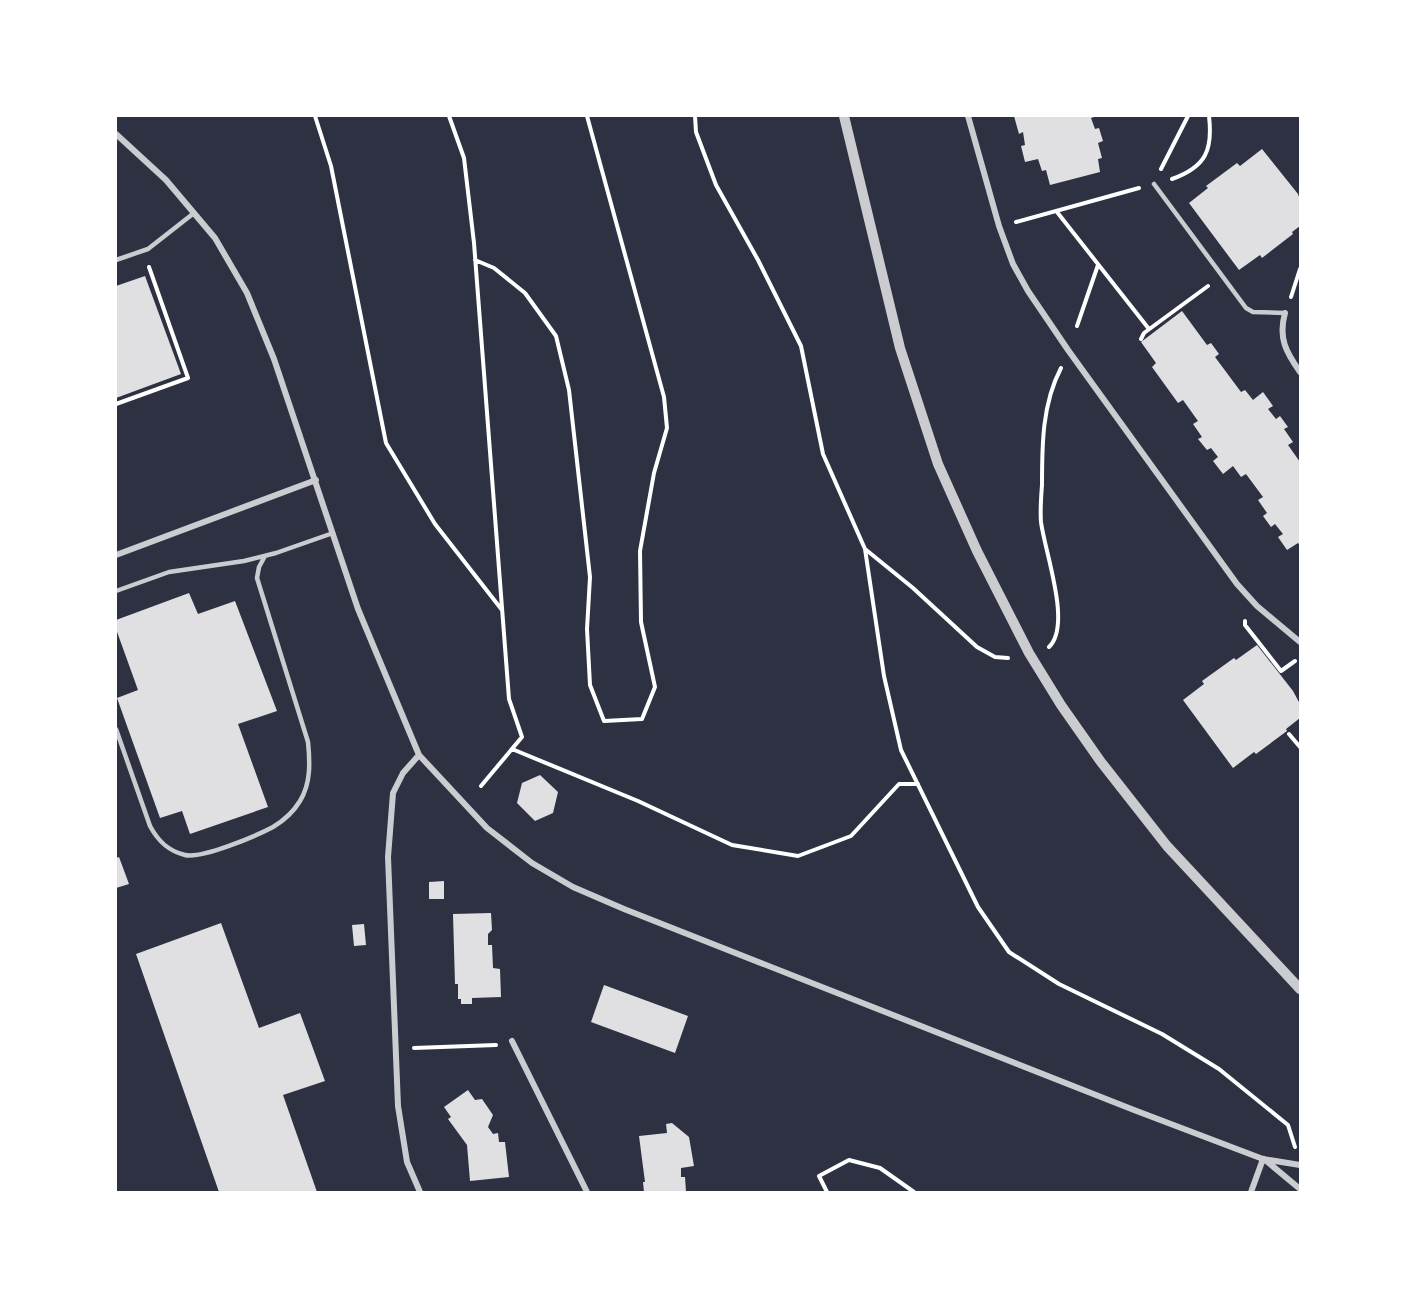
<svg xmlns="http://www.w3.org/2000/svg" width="1416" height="1308" viewBox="0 0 1416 1308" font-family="Commissioner,sans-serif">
<rect width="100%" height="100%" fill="#2d3142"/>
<path fill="#e0e0e3" d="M1014 116H1097L1091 118 1095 129 1099 128 1103 141 1098 143 1102 158 1098 159 1100 172 1050 185 1046 170 1042 171 1038 159 1025 162 1021 146 1025 145 1023 132 1019 134Z
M1262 149 1298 194 1300 200V226L1292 232 1293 234 1262 258 1260 255 1239 270 1189 203 1208 188 1206 186 1237 163 1240 166Z
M145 276 181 374 116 398V286Z
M1182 311 1207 345 1211 343 1219 354 1215 357 1241 392 1245 390 1253 400 1263 392 1273 406 1268 409 1276 419 1280 416 1288 427 1284 429 1293 442 1288 445 1300 462V545L1298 543 1287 550 1278 537 1283 534 1275 524 1271 527 1263 516 1267 513 1258 500 1263 497 1246 474 1241 477 1233 466 1223 474 1213 461 1218 457 1211 448 1207 450 1198 439 1202 437 1193 424 1198 421 1183 400 1178 403 1152 367 1156 363 1141 342Z
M189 593 198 614 235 601 277 711 238 724 268 807 190 834 182 811 160 818 117 698 138 690 116 629V620Z
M1257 645 1293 691 1300 704V718L1286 729 1287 731 1256 754 1254 752 1233 768 1183 700 1204 684 1202 681 1234 658 1236 660Z
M540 775 558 792 553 813 535 821 517 803 522 783Z
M119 857 129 884 116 888V858Z
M444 881V899H429V882Z
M491 913 492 930 488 934V945H492L493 968 500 969 501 997 472 998V1004H461V999H458V984H455L453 914Z
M221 923 259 1028 300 1013 325 1081 283 1095 317 1192H219L136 954Z
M364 924 366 945 354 946 352 925Z
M604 985 688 1016 675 1053 591 1022Z
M468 1090 475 1100 482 1099 493 1115 488 1127 493 1134 498 1133 499 1142H505L509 1177 470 1181 467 1145 448 1119 451 1117 444 1107Z
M672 1123 689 1137 694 1166 681 1168V1177H685L686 1192H644L643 1182H645L639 1136 667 1133 666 1124Z"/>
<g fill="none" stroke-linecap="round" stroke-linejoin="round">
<path stroke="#fff" stroke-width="4" d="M315 116 331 166 386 443 435 524 502 610
M449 116 464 158 474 243 509 699 522 737 481 786
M695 116 696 132 716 185 758 260 801 346 823 454 865 549 913 588 977 647 995 657 1008 658
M1161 169 1188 116
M1172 179C1206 167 1213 150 1209 116
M1057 212 1149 329
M1016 222 1139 188
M475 260 494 268 525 293 556 336 569 390 590 577 587 629 590 685 604 721 642 719 655 687 641 622 640 551 654 473 667 428 664 397 587 116
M1291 297 1300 269
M1077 326 1098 265
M1141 339 1144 333 1208 286
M116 404 188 378 149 267
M865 549 884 676 901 750 978 907 1009 952 1059 984 1162 1034 1219 1069 1288 1125 1295 1147
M1245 621V625L1281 671 1295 661
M1049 647C1072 625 1045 553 1041 522 1040 510 1041 498 1042 485 1042 446 1042 404 1061 368
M1289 734 1300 747
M512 749 638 801 732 845 798 856 851 836 899 784H918
M414 1048 496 1045
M827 1192 819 1176 849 1160 880 1168 914 1192"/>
<path stroke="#caccd0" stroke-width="4.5" d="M1154 184 1246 308 1253 312 1285 313
M116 260 148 249 194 213
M116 591 169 572 244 561 276 553 333 533
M116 729 150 826C158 841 168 851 185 855 202 859 256 836 273 827 283 821 294 811 300 801 311 783 310 762 308 742L257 578 259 567 265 556"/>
<path stroke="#caccd0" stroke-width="6" d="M968 116 999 226 1013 264 1028 291 1068 350 1237 584 1257 606 1300 642
M116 134 166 180 215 238 247 293 274 359 358 609 419 755 487 828 532 863 573 887 624 909 1134 1110 1263 1159 1300 1165
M1285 313C1278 338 1286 352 1300 372
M116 555 316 480
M419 755 403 773 393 793 388 857 398 1106 407 1162 420 1192
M512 1041 587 1192
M1264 1159 1300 1189
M1251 1192 1263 1159"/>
<path stroke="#caccd0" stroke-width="10" d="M844 116 900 348 938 464 977 551 1029 653 1061 705 1101 762 1167 846 1300 989"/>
</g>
<rect width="1416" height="1308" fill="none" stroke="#ffffff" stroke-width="234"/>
</svg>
